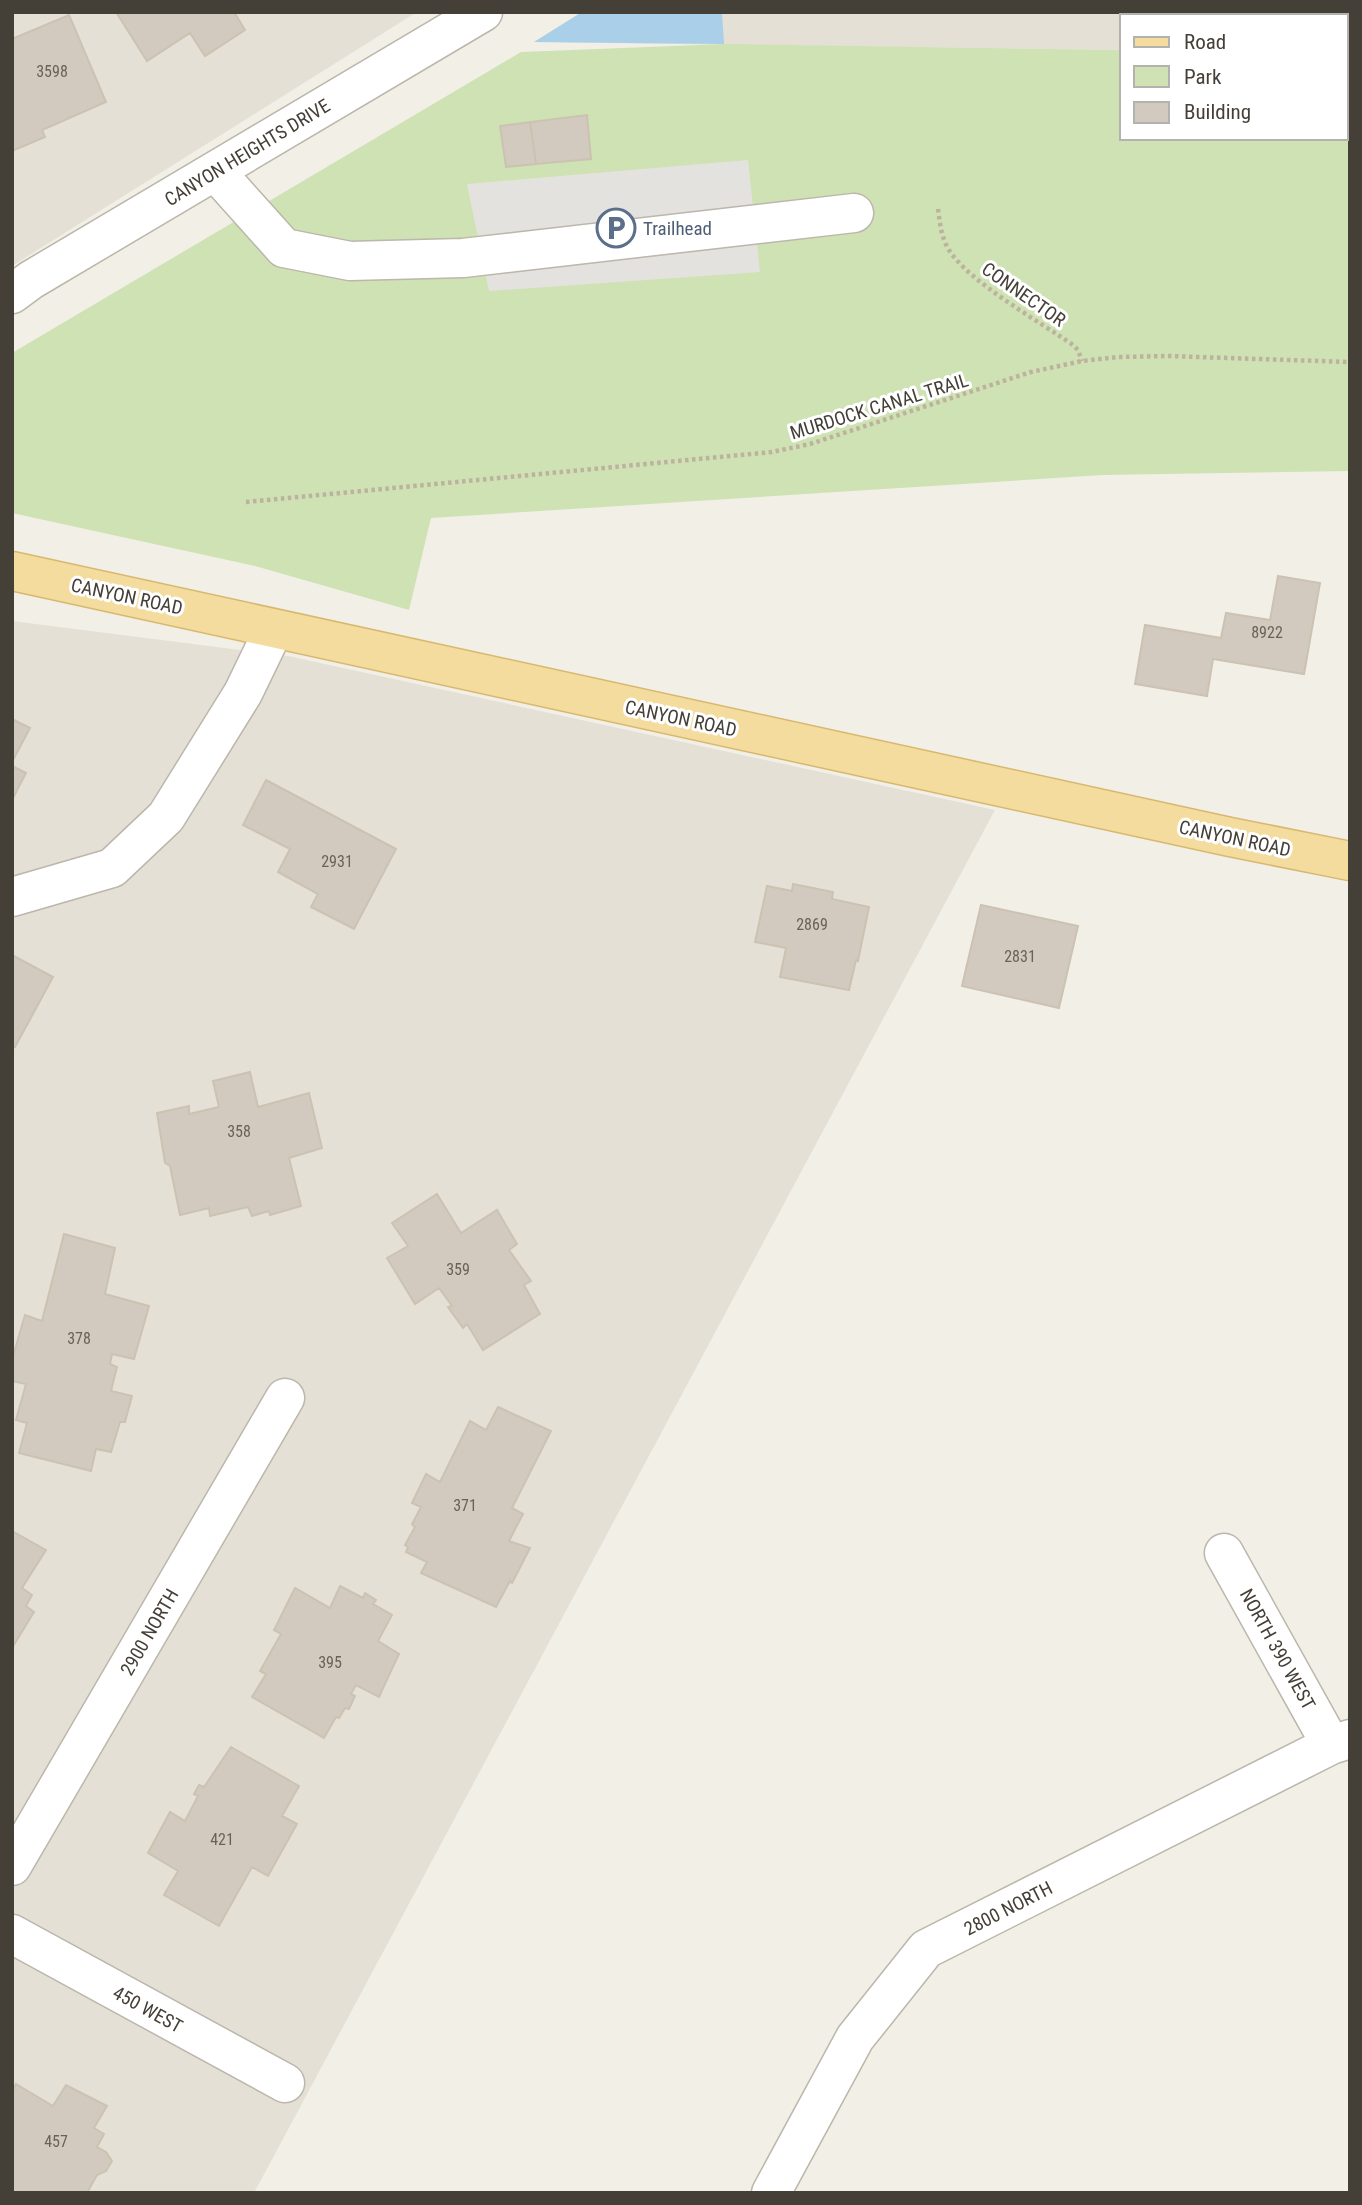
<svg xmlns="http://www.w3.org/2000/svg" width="1362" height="2205" viewBox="0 0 1362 2205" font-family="'Roboto Condensed',sans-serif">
<rect width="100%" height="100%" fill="#f2efe7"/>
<path fill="#e5e0d6" d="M12 12H417L12 266Z
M582 12H1350V53H1346V16H1122V50L534 42Z
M12 621 288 656 995 810 254 2193H12Z"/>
<path fill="#cee2b4" d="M724 44 1122 50V138H1346V53H1350V471L1102 475 431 518 409 610 255 566 12 513V353L521 52Z"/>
<path fill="#e3e2df" d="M748 160 760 272 489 291 467 184Z"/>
<path fill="#a9cfe9" d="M582 12H722L724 44 534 42Z"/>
<path fill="#d2cabe" stroke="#ccc2b2" stroke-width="2" d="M116 12H234L245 30 205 56 190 33 147 61Z
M69 15 106 102 42 130 45 137 12 151V39Z
M587 115 591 159 536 164 530 122Z
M530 122 536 164 506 167 500 126Z
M1278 576 1320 583 1304 674 1213 659 1207 696 1135 684 1145 625 1221 638 1226 613 1270 620Z
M12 719 30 728 12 762Z
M12 766 26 773 12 800Z
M266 780 396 849 354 929 311 907 318 894 278 872 290 849 243 825Z
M793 884 833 892 832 899 869 907 858 961 856 960 849 990 780 977 786 948 755 942 767 886 792 891Z
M981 905 1078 926 1059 1008 962 986Z
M12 955 53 977 15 1047 12 1046Z
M250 1072 258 1107 309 1093 322 1148 289 1158 301 1206 270 1215 269 1211 252 1216 248 1207 210 1216 209 1208 180 1215 170 1166 165 1163 157 1113 189 1106V1114L219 1107 213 1081Z
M437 1194 461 1233 497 1210 517 1244 509 1250 531 1281 524 1285 540 1314 483 1350 467 1324 463 1328 448 1307 452 1306 439 1288 415 1304 387 1258 408 1246 392 1223Z
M64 1234 115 1248 105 1294 149 1306 134 1359 112 1354 110 1364 117 1367 111 1391 132 1396 125 1422H120L111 1452 96 1449 91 1471 19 1453 27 1423 16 1420 26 1384 12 1381V1360L25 1315 42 1321Z
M498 1407 551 1431 512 1508 523 1514 509 1541 530 1548 512 1583 510 1581 496 1607 421 1573 427 1562 406 1552 408 1547 405 1545 415 1527 412 1524 421 1507 412 1503 426 1474 440 1482 470 1421 486 1430Z
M12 1531 46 1550 22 1588 32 1595 26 1606 34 1612 12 1648Z
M340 1586 363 1598 365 1593 376 1600 373 1604 392 1615 378 1641 399 1654 379 1697 356 1685 351 1694 355 1696 349 1709 345 1708 339 1718 336 1717 324 1738 252 1697 266 1674 260 1671 281 1634 274 1630 295 1588 330 1608Z
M231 1747 299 1786 282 1816 297 1824 268 1876 252 1867 219 1926 164 1895 178 1871 148 1853 170 1812 185 1821 198 1796 194 1794 199 1785 204 1787Z
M16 2084 53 2106 66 2085 107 2106 94 2128 104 2134 97 2147 106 2152 112 2161 106 2171 97 2175 87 2193H12V2092Z"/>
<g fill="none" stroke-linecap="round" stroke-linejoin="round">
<defs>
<path id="minor" d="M215 171 284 248 350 261 463 258 854 213
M12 294 31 280 483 12
M12 897 112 868 166 817 243 693 274 629
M1224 1553 1331 1745
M12 1866 285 1398
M12 1934 285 2083
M771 2193 855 2038 926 1949 1331 1745 1350 1739"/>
<path id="major" d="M12 571 1230 837 1350 861"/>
</defs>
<use href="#minor" stroke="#bcb6ab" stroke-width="41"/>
<use href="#major" stroke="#d8b86f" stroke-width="41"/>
<path stroke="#bdb29d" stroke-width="4.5" stroke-dasharray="3.5 3.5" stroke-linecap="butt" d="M938 209C940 223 941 237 949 250 969 282 1040 322 1073 345L1078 350 1082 361
M246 502 772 452 810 444 1031 372 1082 361 1118 357 1168 356 1350 362"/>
<use href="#minor" stroke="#fff" stroke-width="38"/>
<use href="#major" stroke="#f4db9e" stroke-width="38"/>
</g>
<defs>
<symbol id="parking-ring" viewBox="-11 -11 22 22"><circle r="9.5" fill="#fff" stroke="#5c6f8a" stroke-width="1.5"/><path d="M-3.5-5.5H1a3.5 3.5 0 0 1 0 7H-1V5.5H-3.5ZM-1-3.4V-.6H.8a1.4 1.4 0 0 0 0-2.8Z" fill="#5c6f8a"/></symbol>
</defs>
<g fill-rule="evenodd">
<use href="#parking-ring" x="594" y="206" width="44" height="44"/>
</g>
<g text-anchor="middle" stroke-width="6" stroke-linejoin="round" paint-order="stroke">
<g font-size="16" fill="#686259">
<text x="52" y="77">3598</text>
<text x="1267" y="638">8922</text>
<text x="337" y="867">2931</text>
<text x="812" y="930">2869</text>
<text x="1020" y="962">2831</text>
<text x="239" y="1137">358</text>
<text x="458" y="1275">359</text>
<text x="79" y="1344">378</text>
<text x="465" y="1511">371</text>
<text x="330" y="1668">395</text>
<text x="222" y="1845">421</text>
<text x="56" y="2147">457</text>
</g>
<g font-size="19" fill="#443f37" stroke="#fff">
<text transform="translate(247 152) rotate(-31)" y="7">CANYON HEIGHTS DRIVE</text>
<text transform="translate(1024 294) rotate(35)" y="7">CONNECTOR</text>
<text transform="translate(879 406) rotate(-17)" y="7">MURDOCK CANAL TRAIL</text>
<text transform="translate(127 596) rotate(12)" y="7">CANYON ROAD</text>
<text transform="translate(681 718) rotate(12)" y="7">CANYON ROAD</text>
<text transform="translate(1235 838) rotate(12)" y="7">CANYON ROAD</text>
<text transform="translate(149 1632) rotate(-60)" y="7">2900 NORTH</text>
<text transform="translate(1278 1649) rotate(61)" y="7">NORTH 390 WEST</text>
<text transform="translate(1008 1908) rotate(-27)" y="7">2800 NORTH</text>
<text transform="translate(148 2009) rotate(29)" y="7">450 WEST</text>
</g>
<g font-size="19" fill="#4e5e75" stroke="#fff" text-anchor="start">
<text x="643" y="235">Trailhead</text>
</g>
</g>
<rect width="1362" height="2205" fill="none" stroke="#443f37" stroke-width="28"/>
<rect x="1120" y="14" width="228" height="126" fill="#ffffff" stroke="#b4b2af" stroke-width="2"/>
<rect x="1134" y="37" width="35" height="10" fill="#f4db9e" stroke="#b4b2af" stroke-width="2"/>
<text x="1184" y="49" font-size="21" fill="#443f37">Road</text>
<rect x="1134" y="66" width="35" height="21" fill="#cee2b4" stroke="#b4b2af" stroke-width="2"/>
<text x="1184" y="84" font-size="21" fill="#443f37">Park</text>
<rect x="1134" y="102" width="35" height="21" fill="#d2cabe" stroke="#b4b2af" stroke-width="2"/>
<text x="1184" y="119" font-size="21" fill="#443f37">Building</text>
</svg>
